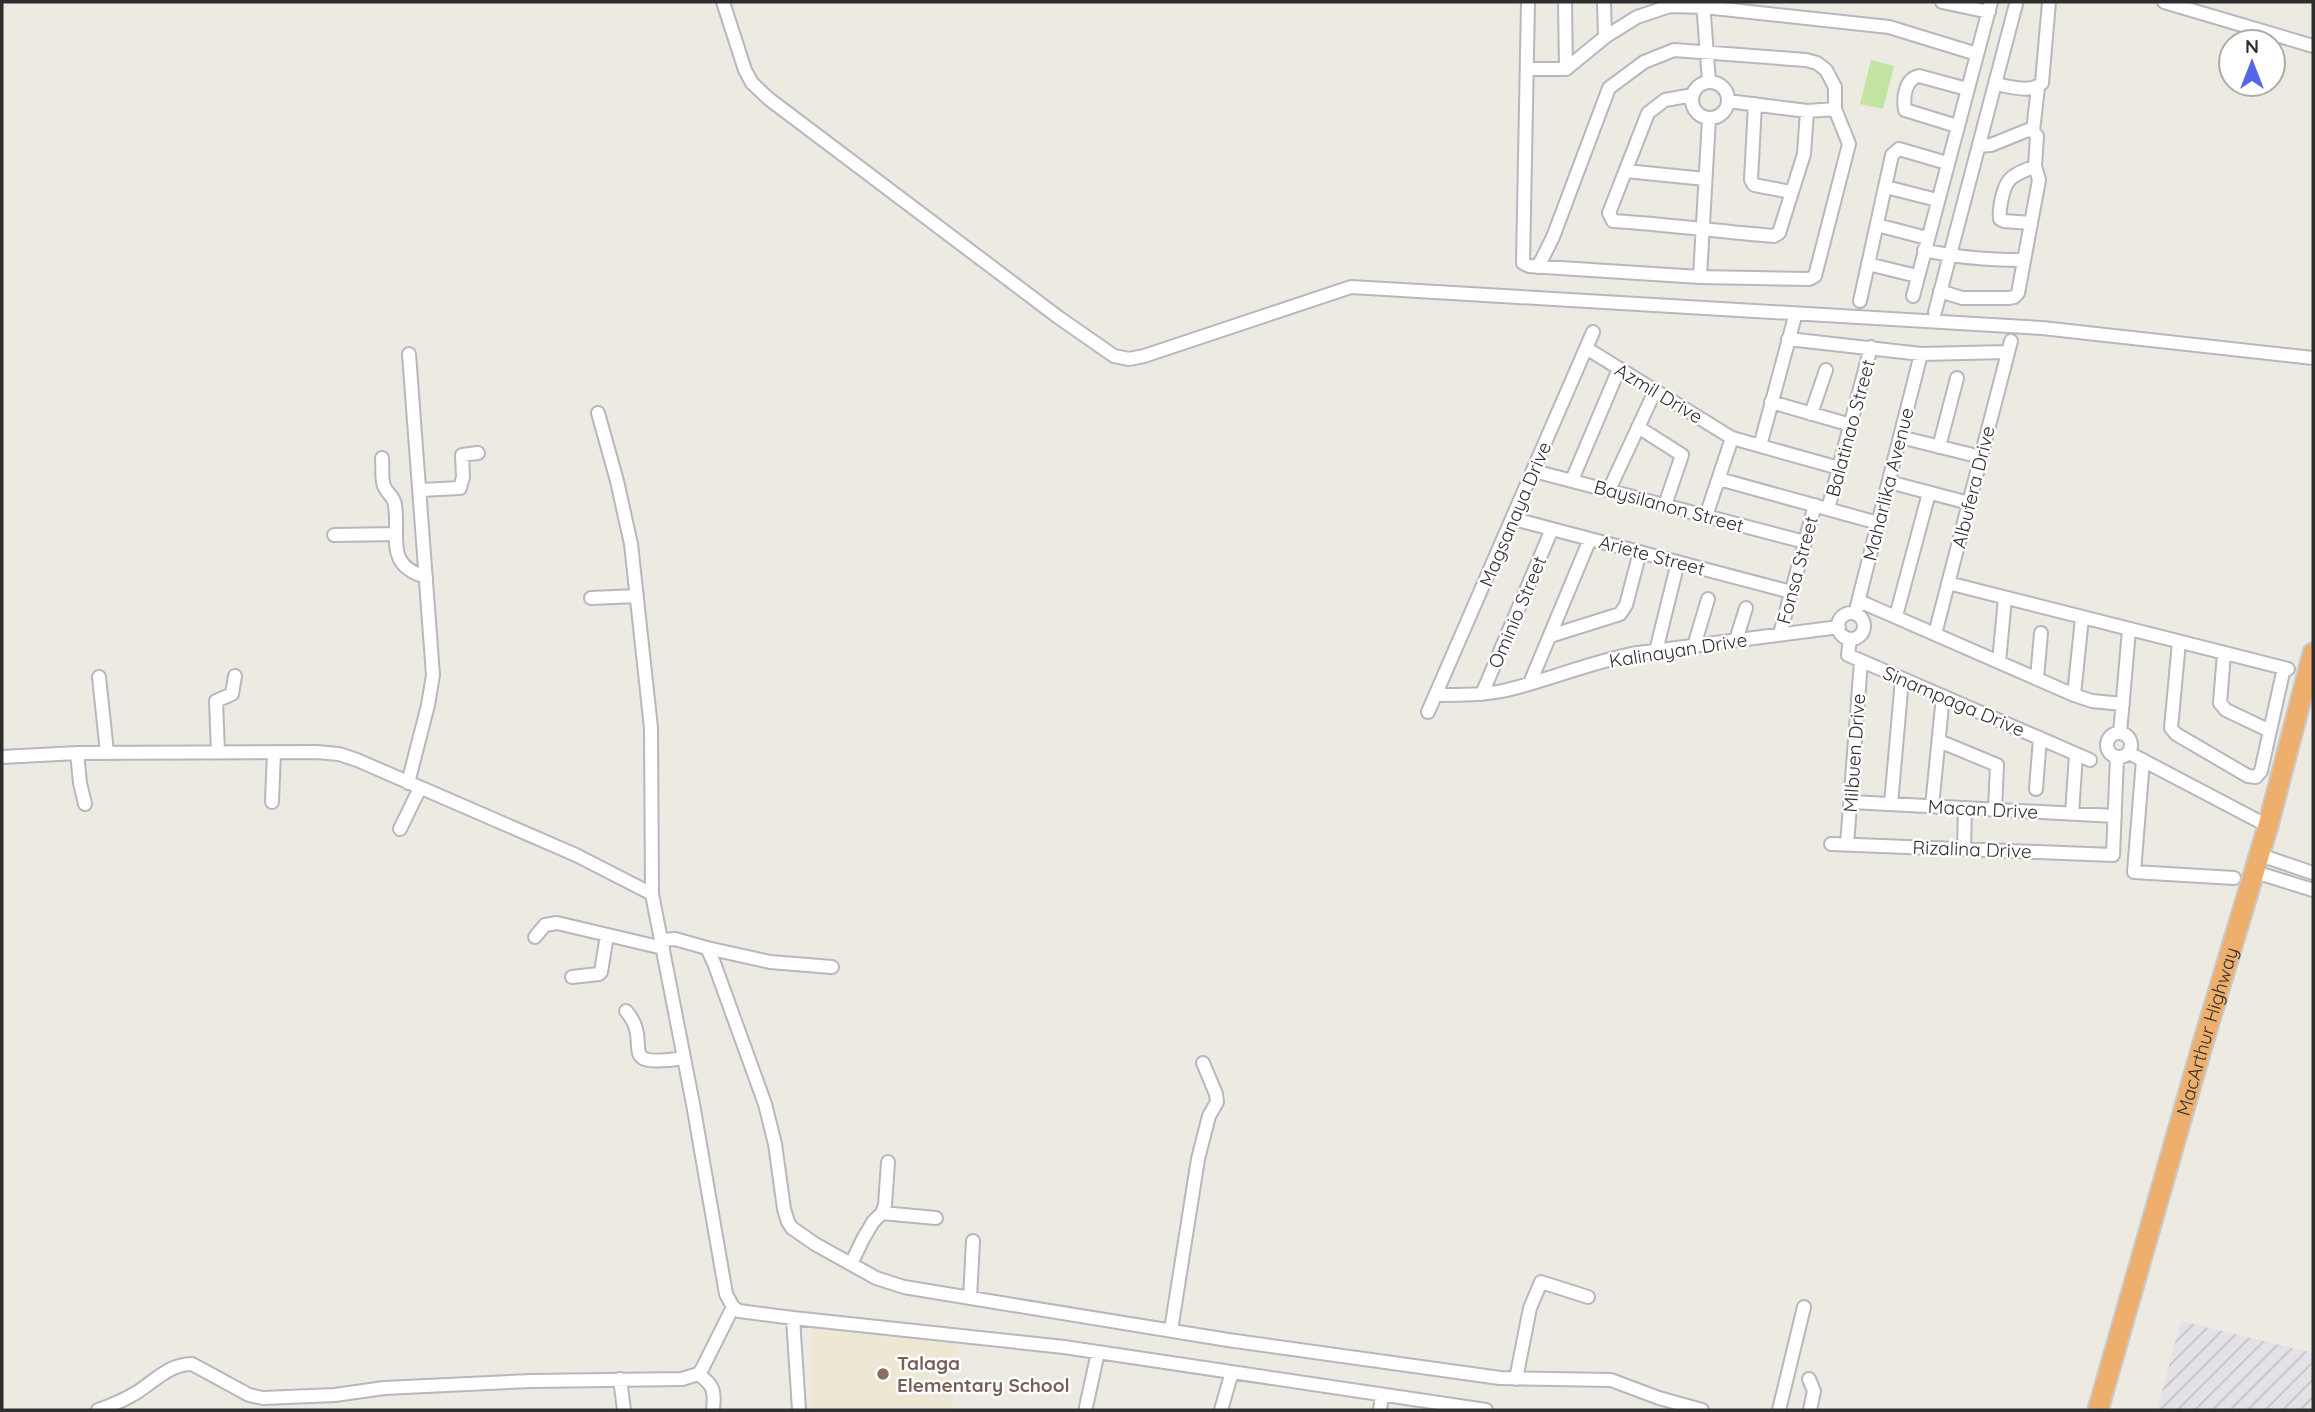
<svg xmlns="http://www.w3.org/2000/svg" width="2315" height="1412" viewBox="0 0 2315 1412" font-family="Quicksand,sans-serif">
<defs>
<pattern id="industrial-furrows" width="10" height="10" patternUnits="userSpaceOnUse" patternTransform="scale(1.75)"><rect width="10" height="10" fill="#e4e2e7"/><path d="M-1 1l2-2M0 10L10 0M9 11l2-2" fill="none" stroke="#c4c2c6"/></pattern>
</defs>
<rect width="100%" height="100%" fill="#edeae2"/>
<path fill="url(#industrial-furrows)" d="M2181 1321 2313 1353V1410H2157Z"/>
<path fill="#ede7d4" d="M811 1324 958 1338 951 1410H813Z"/>
<path fill="#c3e3a3" d="M1871 60 1894 66 1883 109 1860 104Z"/>
<g fill="none" stroke-linecap="round" stroke-linejoin="round">
<defs>
<path id="minor" d="M723 2 745 70 752 83 769 99 1058 317 1114 356 1129 359 1144 356 1351 287 2042 328 2313 358
M1528 2 1523 263 1529 266 1700 277 1809 279 1815 276 1849 144 1835 109V87L1826 70 1817 63 1806 60 1674 50 1644 62 1609 88 1553 237 1538 267
M1565 2 1566 69
M1604 2 1605 37
M1703 2 1709 82
M1942 2 1989 12
M2164 2 2313 46
M1528 69H1566L1605 37 1637 17 1670 6 1704 7 1889 27 1977 54
M1692 100a18 18 0 1 1 36 0a18 18 0 1 1-36 0Z
M1995 84C2009 86 2031 94 2042 83L2049 2
M1693 95 1665 100 1648 113 1609 213 1613 221C1667 224 1720 232 1774 236L1779 233 1804 154 1807 111
M1728 101 1807 111 1835 109
M1755 104 1751 180 1754 185 1791 192
M1957 126 1905 110C1903 97 1905 79 1919 76L1967 89
M2033 131 2038 87
M1626 171 1705 179
M1886 187 1937 200
M2031 223 2004 221 2000 219C1999 212 2000 208 2001 202 2006 176 2012 176 2035 166
M1877 225 1927 238
M1924 250C1958 258 1989 260 2023 260
M1868 264 1917 276
M1700 277 1709 118
M1940 291 1962 298H2009L2014 297 2018 293 2039 180 2035 166 2037 136 2033 131 2028 130 1991 145 1979 146
M1913 296 1991 2
M1860 301 1892 155 1899 149 1947 163
M1935 312 2016 4
M1788 339 1921 354 2008 352
M1586 348 1732 438 1839 468
M1771 402 1851 425
M598 413 617 481 631 544 651 728 652 894
M1811 414 1826 370
M1638 427 1682 455 1665 505
M1900 437 1981 457
M1760 446 1794 320
M1939 447 1957 378
M382 458C383 467 381 478 384 486 387 494 394 496 395 505 400 538 384 565 426 577
M1534 471 1805 542
M1719 479 1878 523
M1572 480 1619 369
M1889 482 1969 503
M420 490 460 488 463 477 462 455 478 453
M1609 490 1655 391
M1828 509 1871 347
M1706 516 1732 438
M1514 519 1791 592
M334 535 396 534
M1948 583 2288 669
M591 598 637 596
M1859 601 2074 695 2092 701 2123 704
M1838 626a13 13 0 1 1 26 0a13 13 0 1 1-26 0Z
M1855 614 1921 354
M1896 616 1929 493
M1780 634 1815 505
M1935 634 2011 341
M1550 636 1620 614 1626 605 1640 552
M1850 639 1848 655 2090 760
M1736 640 1746 608
M2179 642 2171 728 2176 734 2248 776 2256 777 2261 771 2284 668
M1694 646 1708 599
M1656 651 1678 562
M2224 653 2220 703 2226 710 2270 731
M1999 662 2005 598
M99 677 107 752
M2037 678 2041 633
M1530 683 1590 539
M1482 694 1552 529
M1437 695C1461 695 1484 695 1507 690 1552 679 1593 661 1638 653L1839 627
M2074 695 2082 618
M1428 712 1593 332
M2107 745a12 12 0 1 1 24 0a12 12 0 1 1-24 0Z
M2120 733 2129 630
M1939 741 1997 765 1995 810
M218 752 216 701 232 694 235 676
M77 753 80 783 85 804
M2129 753 2268 826
M2 757 77 753 316 752 339 754 357 760 576 855 652 894 693 1104 726 1294 733 1307 739 1311 793 1318 1064 1347 1486 1410
M2143 760 2134 872 2234 878
M408 783 428 705 433 675 409 354
M2036 789 2040 738
M272 802 274 752
M1851 802 2115 816
M1891 804 1902 679
M1932 806 1943 696
M2072 814 2076 754
M400 829 420 788
M1831 844 2113 855 2117 757
M1847 845 1861 661
M1964 849 1965 808
M2260 855 2313 873
M2255 872 2313 890
M535 937 545 925 557 923 663 948
M662 940 675 939 707 948 714 963 765 1104 775 1144 784 1209 788 1222 792 1228 815 1244 876 1278 904 1287 1007 1304 1228 1340 1500 1378 1611 1380 1659 1398 1702 1410
M707 948 770 962 832 967
M572 977 599 974 601 972 607 935
M626 1011C655 1044 611 1069 684 1058
M882 1213 936 1218
M851 1264 863 1239 873 1222 882 1213 885 1205 888 1162
M970 1298 973 1241
M793 1318 799 1410
M1171 1330 1198 1159 1209 1116 1217 1102 1216 1094 1203 1063
M698 1374C714 1385 715 1391 713 1410
M620 1379 624 1410
M1516 1379 1530 1308 1541 1282 1588 1297
M1809 1379 1814 1391 1810 1410
M1086 1407 1098 1352
M98 1410C110 1406 122 1401 134 1394 153 1383 168 1364 192 1364L249 1395 263 1398 335 1395 384 1388 531 1381 682 1379 698 1374 702 1369 733 1307
M1221 1410 1232 1372
M1380 1410 1382 1395
M1779 1410 1804 1307"/>
<g id="highway">
<path id="s1" d="M2098 1410 2203 1043 2268 826 2313 653"/>
</g>
</defs>
<use href="#minor" stroke="#b6b7c0" stroke-width="16"/>
<use href="#highway" stroke="#c9c9c9" stroke-width="23"/>
<use href="#minor" stroke="#fff" stroke-width="12"/>
<use href="#highway" stroke="#eeaf6d" stroke-width="19"/>
</g>
<circle fill="#8d6e63" stroke="#fff" stroke-width="2.5" cx="883" cy="1374" r="7"/>
<g text-anchor="middle" stroke-width="5" stroke-linejoin="round" paint-order="stroke">
<g font-size="19" fill="#2e2e2e" stroke="#fff">
<text transform="translate(1659 393) rotate(31)" y="7">Azmil Drive</text>
<text transform="translate(1850 428) rotate(-75)" y="7">Balatinao Street</text>
<text transform="translate(1888 484) rotate(-76)" y="7">Maharlika Avenue</text>
<text transform="translate(1973 487) rotate(-76)" y="7">Albufera Drive</text>
<text transform="translate(1669 506) rotate(15)" y="7">Baysilanon Street</text>
<text transform="translate(1515 514) rotate(-67)" y="7">Magsanaya Drive</text>
<text transform="translate(1652 555) rotate(15)" y="7">Ariete Street</text>
<text transform="translate(1797 570) rotate(-75)" y="7">Fonsa Street</text>
<text transform="translate(1517 612) rotate(-67)" y="7">Ominio Street</text>
<text transform="translate(1678 650) rotate(-9)" y="7">Kalinayan Drive</text>
<text transform="translate(1954 701) rotate(23)" y="7">Sinampaga Drive</text>
<text transform="translate(1854 753) rotate(-86)" y="7">Milbuen Drive</text>
<text transform="translate(1983 809) rotate(3)" y="7">Macan Drive</text>
<text transform="translate(1972 849) rotate(2)" y="7">Rizalina Drive</text>
<text dy="7" stroke="none"><textPath href="#s1" startOffset="394">MacArthur Highway</textPath></text>
</g>
<g font-size="19" font-weight="bold" fill="#785e54" stroke="#fff" text-anchor="start">
<text x="897" y="1370">Talaga<tspan x="897" dy="22">Elementary School</tspan></text>
</g>
</g>
<rect width="2315" height="1412" fill="none" stroke="#2e2e2e" stroke-width="7"/>
<g transform="translate(2252 63)"><circle r="33" fill="#ffffff" stroke="#ababab" stroke-width="2"/>
<path d="M0-5L12 26L0 18L-12 26Z" fill="#5665e7"/>
<text y="-10" font-size="19" font-weight="bold" text-anchor="middle" fill="#2e2e2e">N</text>
</g>
</svg>
